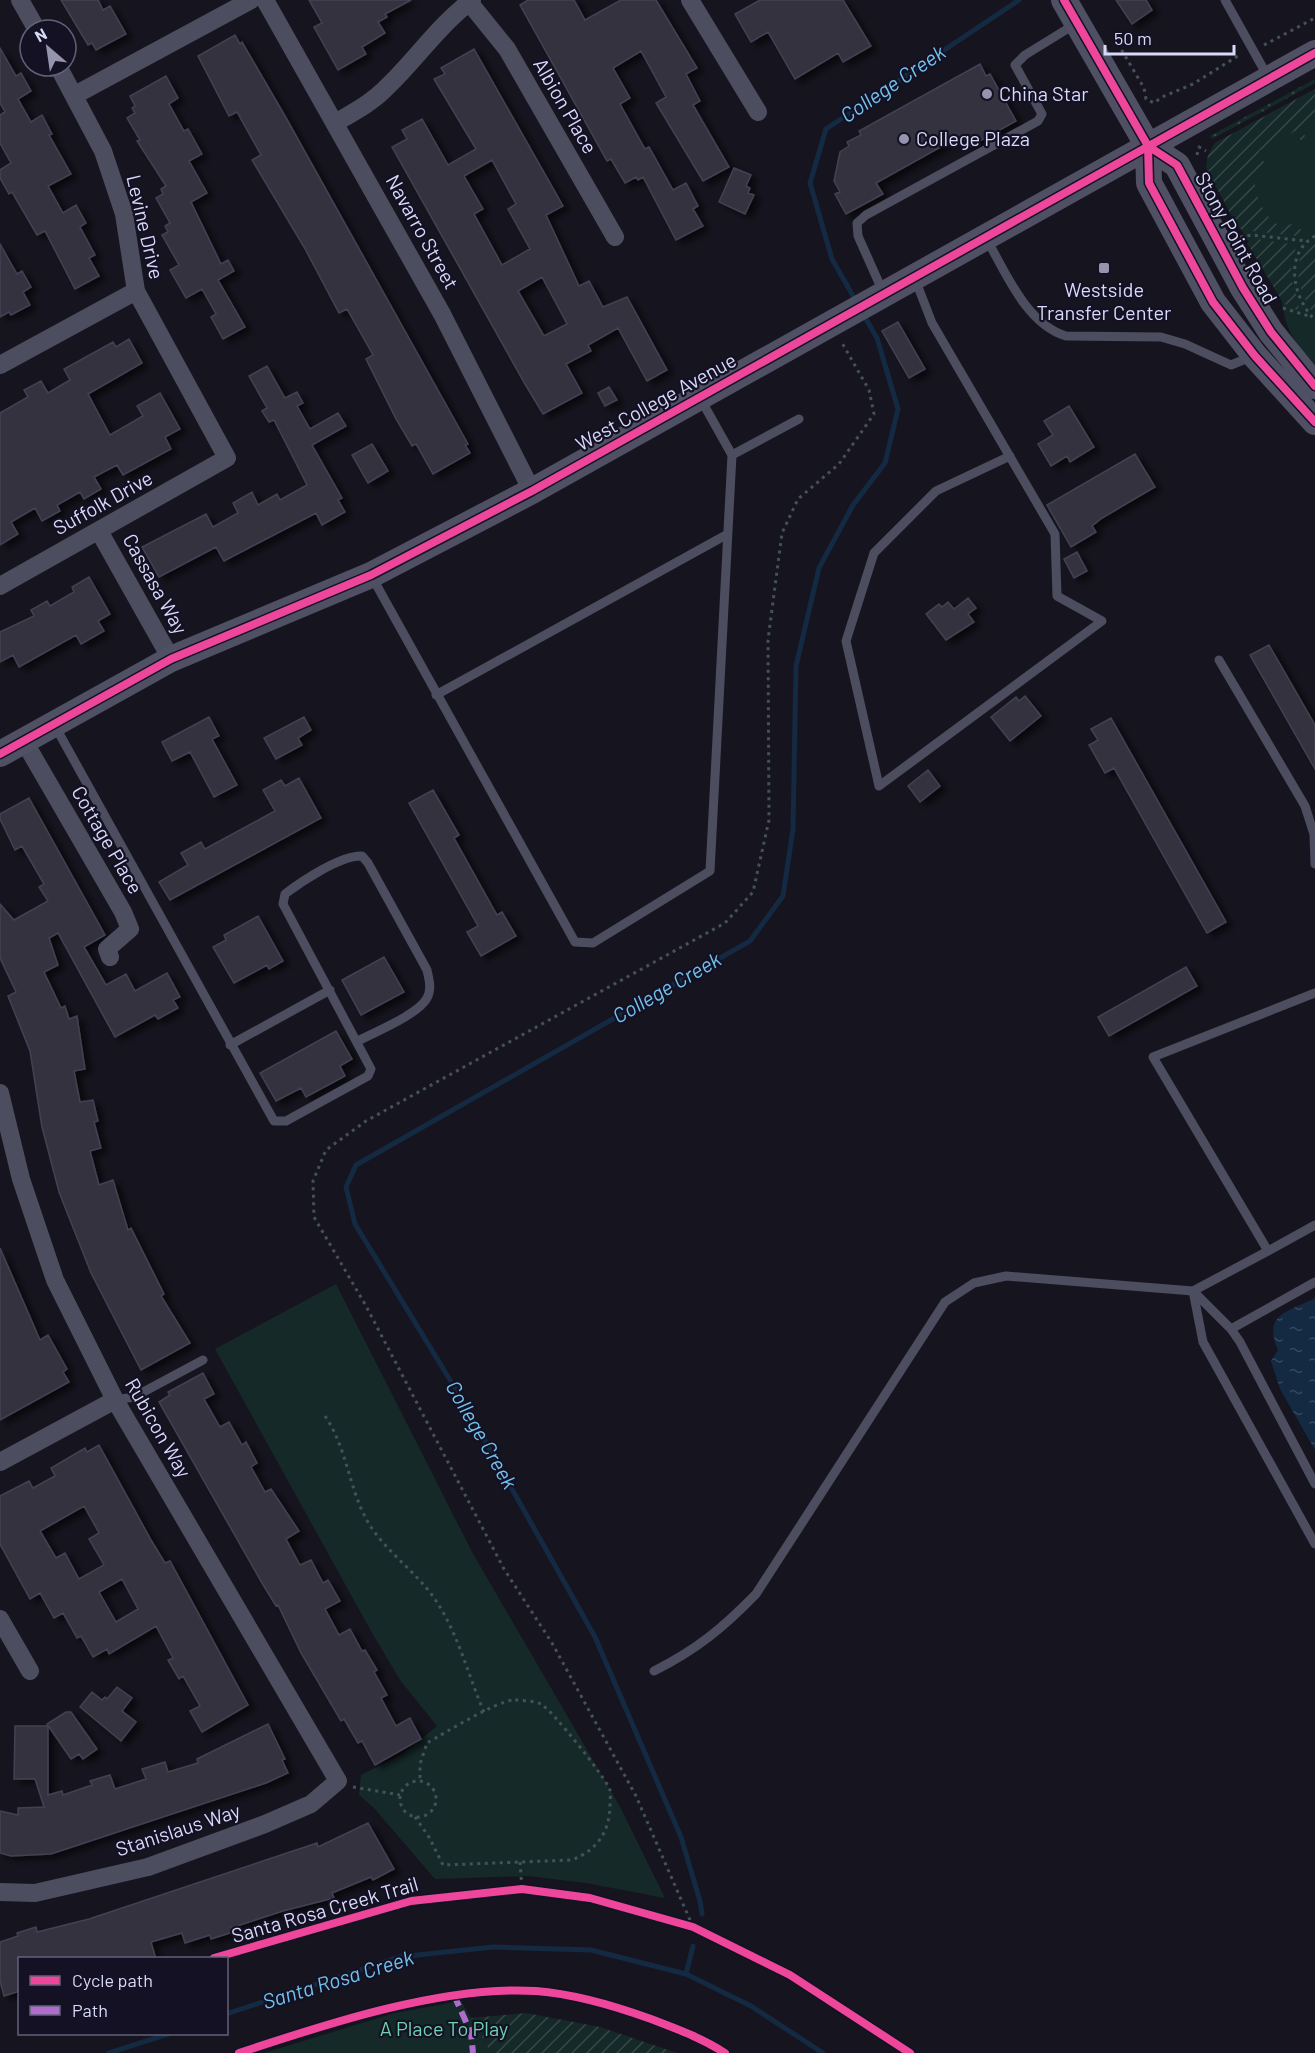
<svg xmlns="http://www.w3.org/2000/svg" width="1315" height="2053" viewBox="0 0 1315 2053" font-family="Barlow,sans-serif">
<defs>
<pattern id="grass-dots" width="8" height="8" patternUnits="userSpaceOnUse" patternTransform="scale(1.5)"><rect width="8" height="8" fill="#152a28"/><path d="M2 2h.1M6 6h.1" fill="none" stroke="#364848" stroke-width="1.8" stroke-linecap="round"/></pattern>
<pattern id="garden-furrows" width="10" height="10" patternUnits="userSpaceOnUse" patternTransform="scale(1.5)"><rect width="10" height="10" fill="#152a28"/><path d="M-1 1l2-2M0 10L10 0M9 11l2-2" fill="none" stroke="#364848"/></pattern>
<pattern id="water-ripples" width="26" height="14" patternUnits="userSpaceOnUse" patternTransform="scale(1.5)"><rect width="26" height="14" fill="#142942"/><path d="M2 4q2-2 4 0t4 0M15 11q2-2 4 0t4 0" fill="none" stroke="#36475e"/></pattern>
<filter id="shadow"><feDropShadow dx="6" dy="4" stdDeviation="3" flood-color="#0009"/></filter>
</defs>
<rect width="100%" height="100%" fill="#16151f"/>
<path fill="url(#grass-dots)" d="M1315 79V83L1212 139 1210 136Z"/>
<path fill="#152a28" d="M1315 89V366C1297 345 1284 329 1282 301L1206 168 1208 155 1215 143Z
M336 1284 472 1552 619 1805 665 1898 586 1883 528 1876 435 1879 374 1808 359 1795 361 1775 401 1755 437 1726 400 1680 371 1631 215 1349Z
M461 2001 491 2053H264L395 2013Z"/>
<path fill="url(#garden-furrows)" d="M1315 89V120L1301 128 1307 140 1301 141 1295 131 1259 151 1266 167C1261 171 1256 175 1255 182 1254 194 1266 219 1277 224 1284 227 1290 224 1296 223L1306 237 1242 230 1237 226 1206 168 1208 155 1215 143Z
M1258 239 1296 245 1290 275 1299 303 1298 310 1290 308 1282 301 1247 243Z
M1315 239V315C1299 295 1293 270 1304 247Z
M526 2013 600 2027 677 2053H491L471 2018Z"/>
<path fill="url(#water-ripples)" d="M1315 1298V1450L1280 1389 1271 1361 1278 1350C1262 1313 1289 1312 1315 1298Z"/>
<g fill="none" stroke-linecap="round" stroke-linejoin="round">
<path stroke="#142942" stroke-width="5" d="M857 303 832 259 810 183 826 129 1019 0
M702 1914 700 1901 681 1837 595 1637 461 1398 355 1224 346 1187 356 1165 750 941 783 896 793 829 796 666 819 568 853 505 885 463 898 409 877 338 863 314
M686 1974 693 1946
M226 2014 399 1957 493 1947 591 1950 686 1974 751 2006 823 2053
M109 2053 168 2034"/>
</g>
<path fill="#343341" stroke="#434152" stroke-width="1.5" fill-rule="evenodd" filter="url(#shadow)" d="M61 0H98L103 10 110 6 126 34 96 50 92 43 88 45Z
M309 0H411L385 14 387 17 378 22 385 33 362 47 366 54 338 70 314 27 322 23Z
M528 0H574L585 20 621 0H656L697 68 686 74 700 101 693 105 729 167 703 181 656 103 666 97 641 51 613 68 630 98 620 104 645 149 649 147 673 190 686 183 698 206 693 209 703 226 676 240 643 177 638 180 636 177 625 183 611 159 607 161 520 5Z
M760 0H843L871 46 843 62 838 53 795 79 768 32 751 42 735 14Z
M1116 0H1146L1152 10 1132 24Z
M235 35 240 44 242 42 285 116 468 444 465 445 470 453 433 474 416 444 412 446 396 419 366 359 373 355 347 309 339 313 304 247 252 160 261 155 237 112 229 116 198 56Z
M0 48 16 76 21 73 31 91 18 99 31 122 42 115 52 134 49 135 71 174 48 186 63 213 76 205 86 223 80 227 95 255 89 258 99 276 75 289 45 231 37 235 12 192 9 194 0 178V170L11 163 0 143V115L5 112 0 103Z
M474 49 563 206 546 215 579 286 589 281 603 307 627 297 667 370 647 381 618 328 588 345 591 351 566 364 582 393 543 414 525 384 392 147 407 139 402 130 422 119 448 165 476 149 434 79 445 74 441 68ZM492 160 516 204 508 209 530 249 502 265 474 214 483 209 464 176ZM542 277 567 324 544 336 518 291Z
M980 64 986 76 990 74 1016 121 969 147 962 135 876 183 883 194 846 214 835 194 840 192 834 181 840 152 849 146 847 142 861 135 859 131Z
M166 76 178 98 169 104 184 131 188 129 202 154 189 161 207 193 191 202 221 264 228 260 234 271 218 280 245 327 223 339 211 317 216 314 202 289 186 298 170 270 179 265 162 235 168 232 165 226 170 223 156 198 163 194 161 189 166 186 137 141 140 140 127 118 135 113 132 108 135 106 130 96Z
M734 168 751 175 746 186 750 188 748 193 754 195 745 214 719 202Z
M0 244 17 274 22 271 31 287 23 292 30 305 11 315 9 312 0 317Z
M898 322 925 369 909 378 882 331Z
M129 339 142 363 88 394 110 435 143 416 137 406 160 393 180 429 165 437 171 449 123 475 117 465 94 477 101 489 84 499 80 492 57 505 60 511 42 521 35 508 11 522 18 534 0 545V413L28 397 24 390 41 381 48 393 70 380 64 369 113 342 116 347Z
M267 366 285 398 297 392 303 403 297 406 310 429 338 413 346 426 312 445 342 498 338 500 345 512 322 525 316 513 224 561 216 547 159 577 142 547 206 514 213 527 238 513 233 503 252 492 258 505 277 494 280 500 307 485 274 420 269 422 262 411 267 408 249 376Z
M609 387 617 400 605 406 598 393Z
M1069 406 1094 447 1070 462 1067 456 1051 466 1038 444 1053 435 1044 421Z
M372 444 388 471 368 483 352 455Z
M1135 454 1155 487 1102 518 1092 526 1096 532 1071 547 1047 505Z
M1077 552 1087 571 1074 578 1064 559Z
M89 577 110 614 98 621 104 631 81 644 76 635 19 667 13 655 0 662V632L34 616 31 610 47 601 50 606 74 592 72 587Z
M968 598 976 608 968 614 974 622 946 640 926 614 939 604 942 607 948 602 954 609Z
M1269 645 1315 725V769L1250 655Z
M1025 696 1041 716 1010 741 991 717 1016 697 1019 701Z
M209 717 219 736 212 739 237 785 214 797 190 752 172 761 162 742Z
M304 717 311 730 298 738 302 745 276 759 264 738Z
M1111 718 1226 922 1207 933 1114 768 1105 773 1089 745 1098 740 1091 729Z
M928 770 940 786 920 802 908 786Z
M299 778 321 818 170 900 159 882 188 865 181 853 201 842 205 849 275 811 263 790 281 780 285 786Z
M433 790 459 835 454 838 497 915 502 912 516 936 481 956 467 932 478 926 409 803Z
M29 798 105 935 84 947 106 985 126 974 135 991 167 973 180 997 173 1000 178 1008 158 1019 155 1015 115 1037 58 933 49 938 58 965 44 972 61 1008 65 1006 69 1019 77 1016 85 1069 74 1071 80 1102 93 1100 98 1121 94 1122 101 1148 90 1151 99 1185 113 1180 128 1230 131 1228 164 1294 161 1296 190 1343 141 1370 91 1273 59 1192 42 1127 30 1051 8 996 16 992 0 958V904L14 920 48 901 39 887 44 884 22 846 15 850 0 819V814Z
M258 916 283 961 269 969 267 965 234 983 213 947 226 940 224 935Z
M384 957 404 992 361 1015 342 980Z
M1186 967 1197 986 1109 1036 1098 1017Z
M336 1031 352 1059 340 1066 345 1076 306 1097 301 1088 276 1101 260 1073Z
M0 1248 40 1340 48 1335 67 1369 63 1372 69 1382 0 1420Z
M203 1373 214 1394 204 1399 220 1427 229 1422 242 1445 246 1442 257 1463 251 1467 265 1492 271 1489 299 1531 286 1539 300 1565 311 1560 323 1583 328 1580 340 1601 325 1609 339 1635 350 1629 362 1651 365 1650 377 1670 374 1672 387 1695 381 1698 396 1726 410 1718 421 1739 375 1765 362 1741 358 1743 344 1719 341 1721 301 1653 278 1605 276 1606 262 1583 159 1402 170 1395 168 1392Z
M99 1445 151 1540 165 1563 170 1561 248 1705 202 1732 190 1711 200 1706 183 1676 179 1679 168 1660 173 1658 156 1626 109 1654 107 1649 93 1657 81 1636 77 1638 63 1613 54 1618 40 1593 30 1599 0 1544V1496L29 1481 33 1488 55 1476 51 1468 85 1448 87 1452ZM84 1506 99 1533 89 1539 104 1565 79 1579 65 1553 56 1558 40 1531ZM122 1579 138 1609 116 1622 99 1592Z
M117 1687 132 1698 122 1711 136 1722 121 1741 80 1707 92 1692 102 1700 105 1697 107 1699Z
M66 1712H71L97 1749 83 1759 79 1754 71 1759 47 1724Z
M268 1724 285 1759 282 1760 288 1773 266 1783 51 1854 11 1856 0 1853V1811L18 1815V1808L44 1807 35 1779H14L15 1726H48V1795L62 1791 63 1795 92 1785 90 1781 110 1775 115 1789 146 1779 142 1769 165 1762 168 1772 198 1763 197 1759Z
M368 1823 394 1869 373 1880 371 1877 332 1893 334 1898 283 1911 231 1928 233 1932 211 1939 210 1935 185 1943 182 1933 151 1942 156 1959H20V1991L4 1996 0 1981V1942L18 1936 17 1933 36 1927 37 1932 89 1919 317 1843 318 1847Z"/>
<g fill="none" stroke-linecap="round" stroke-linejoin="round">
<path stroke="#45515a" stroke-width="3" stroke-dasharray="3 4.5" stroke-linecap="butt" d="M1114 37 1144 88 1146 99 1154 103 1162 97 1193 84 1241 54
M1264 45 1315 18
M1197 155 1199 147 1206 151
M1315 236C1283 254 1293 298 1315 320
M1240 237 1252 235 1306 241
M1283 308 1312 317
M325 1416C349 1451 349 1496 373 1530 390 1554 415 1572 432 1595 458 1631 467 1673 484 1712
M400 1799a18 18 0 1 1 36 0a18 18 0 1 1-36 0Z
M353 1787 400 1795
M415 1817 429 1837 443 1865 572 1860C597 1850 610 1832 610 1804 610 1800 611 1794 610 1790 606 1778 552 1710 541 1704 535 1701 520 1700 514 1700 496 1701 445 1733 427 1743L420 1764V1781
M520 1862 522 1889
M693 1927 636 1796 552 1643 504 1569 366 1306 314 1217 313 1181 326 1150 366 1121 725 923 753 892 769 820 768 640 782 533 798 499 839 464 874 414 869 390 841 341"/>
<path stroke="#4c4d5f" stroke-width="9" d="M1225 0 1268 77
M986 238C1005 271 1026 324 1066 336L1161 337 1185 344 1231 365 1253 356
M915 279 932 323 1055 534 1057 596 1102 621 879 786 846 641 874 553 936 491 1010 456
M883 292 858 236 857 223 866 215 1038 121 1042 114 1015 65 1025 55 1077 23
M732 455 799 419
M372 577 575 942 593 943 710 871 732 455 700 398
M1219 660 1305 806 1314 834 1315 864
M436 695 726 535
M55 726 274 1121H286L368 1076 371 1069 283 904 285 894C302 881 341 855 362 856L368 863 427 970C429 979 432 989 427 998 419 1014 375 1032 358 1041
M1315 993 1153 1057 1268 1251 1315 1225
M230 1045 330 990
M1268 1251 1193 1291 1231 1329 1240 1342 1315 1484
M1231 1329 1315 1282
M115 1400 134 1397 203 1360
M654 1671C696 1650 723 1628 756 1594L945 1302 974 1283 1006 1276 1193 1291 1203 1342 1315 1544"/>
<path stroke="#4c4d5f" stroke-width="18" d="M20 0 37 30
M265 0 442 314 532 491
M690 0 758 112
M469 2 507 49 615 237
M75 95 251 0
M335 123C354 112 373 102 388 86 417 58 439 25 472 0
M0 365 136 291
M99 531 171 659
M0 586 227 458 136 291 124 214 103 151 58 66
M24 741 123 912 130 929 107 949 110 957
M0 1093 21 1179 55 1280 115 1400 338 1781 311 1804 265 1824 148 1867 35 1893 0 1892
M0 1462 115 1400
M0 1619 30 1671"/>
<path stroke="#505065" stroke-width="26" d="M1064 0 1148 146 1177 165 1243 288 1271 332 1315 386
M1148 146 1149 183 1213 302 1255 356 1315 422
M0 754 171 659 371 575 532 491 1315 53"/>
<path stroke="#b06ccc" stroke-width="6" stroke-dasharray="12 6" stroke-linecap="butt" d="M454 1995 471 2033 473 2053"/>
<defs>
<path id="cycleway" d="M1064 0 1148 146 1177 165 1243 288 1271 332 1315 386
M1148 146 1149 183 1213 302 1255 356 1315 422
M0 754 171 659 371 575 532 491 1315 53
M214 1958 411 1901 522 1889 590 1898 693 1927 790 1975 910 2053
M239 2053C326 2024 444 1985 536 1991 575 1994 615 2006 651 2019 677 2029 702 2038 725 2053"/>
</defs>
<use href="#cycleway" stroke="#131123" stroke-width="11"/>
<use href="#cycleway" stroke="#ed469a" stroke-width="8"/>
</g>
<g fill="#9594ad" stroke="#131123" stroke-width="2">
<circle cx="987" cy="94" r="6"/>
<circle cx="904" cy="139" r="6"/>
<rect x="1098" y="262" width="12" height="12" rx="3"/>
</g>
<g text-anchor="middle" stroke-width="4.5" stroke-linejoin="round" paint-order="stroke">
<g font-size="20" fill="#d9d9fa" stroke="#131123" text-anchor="start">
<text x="999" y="101">China Star</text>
<text x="916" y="146">College Plaza</text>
<text x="1104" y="297" text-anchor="middle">Westside<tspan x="1104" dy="23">Transfer Center</tspan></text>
</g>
<g font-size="20" fill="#d9d9fa" stroke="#131123">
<text transform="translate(565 106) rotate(60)" y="7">Albion Place</text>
<text transform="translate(145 227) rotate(77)" y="7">Levine Drive</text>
<text transform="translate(422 232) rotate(61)" y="7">Navarro Street</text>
<text transform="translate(1236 238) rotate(61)" y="7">Stony Point Road</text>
<text transform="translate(656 402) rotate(-29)" y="7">West College Avenue</text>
<text transform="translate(103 503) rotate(-29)" y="7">Suffolk Drive</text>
<text transform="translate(155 584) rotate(61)" y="7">Cassasa Way</text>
<text transform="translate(107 840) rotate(60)" y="7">Cottage Place</text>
<text transform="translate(158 1428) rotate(60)" y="7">Rubicon Way</text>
<text transform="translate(178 1830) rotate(-18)" y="7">Stanislaus Way</text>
<text transform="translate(325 1910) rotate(-16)" y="7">Santa Rosa Creek Trail</text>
</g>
<g font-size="20" fill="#6dd2ae" stroke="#131123">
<text x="444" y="2036">A Place To Play</text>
</g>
<g font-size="21" font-style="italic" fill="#73c2ee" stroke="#131123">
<text transform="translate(893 84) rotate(-34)" y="7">College Creek</text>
<text transform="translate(667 988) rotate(-30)" y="7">College Creek</text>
<text transform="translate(481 1435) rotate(60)" y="7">College Creek</text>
<text transform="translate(338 1980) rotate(-17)" y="7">Santa Rosa Creek</text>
</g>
</g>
<rect x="18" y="1957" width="210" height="78" fill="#131123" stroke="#626179" stroke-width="1.5"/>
<rect x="30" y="1976" width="30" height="9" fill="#ed469a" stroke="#626179" stroke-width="1.5"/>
<text x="72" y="1987" font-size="18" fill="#d9d9fa">Cycle path</text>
<rect x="30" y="2006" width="30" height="9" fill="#b06ccc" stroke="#626179" stroke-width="1.5"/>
<text x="72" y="2017" font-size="18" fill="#d9d9fa">Path</text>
<g transform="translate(48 48) rotate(331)"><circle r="28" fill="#131123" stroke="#626179" stroke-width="1.5"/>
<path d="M0-4.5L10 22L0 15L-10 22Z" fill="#9594ad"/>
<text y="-9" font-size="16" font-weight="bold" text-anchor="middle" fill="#d9d9fa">N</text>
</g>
<path d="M1105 45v9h129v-9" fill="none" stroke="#d9d9fa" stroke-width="3"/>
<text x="1114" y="45" font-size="18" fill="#d9d9fa" stroke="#131123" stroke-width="4.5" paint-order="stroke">50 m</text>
</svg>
